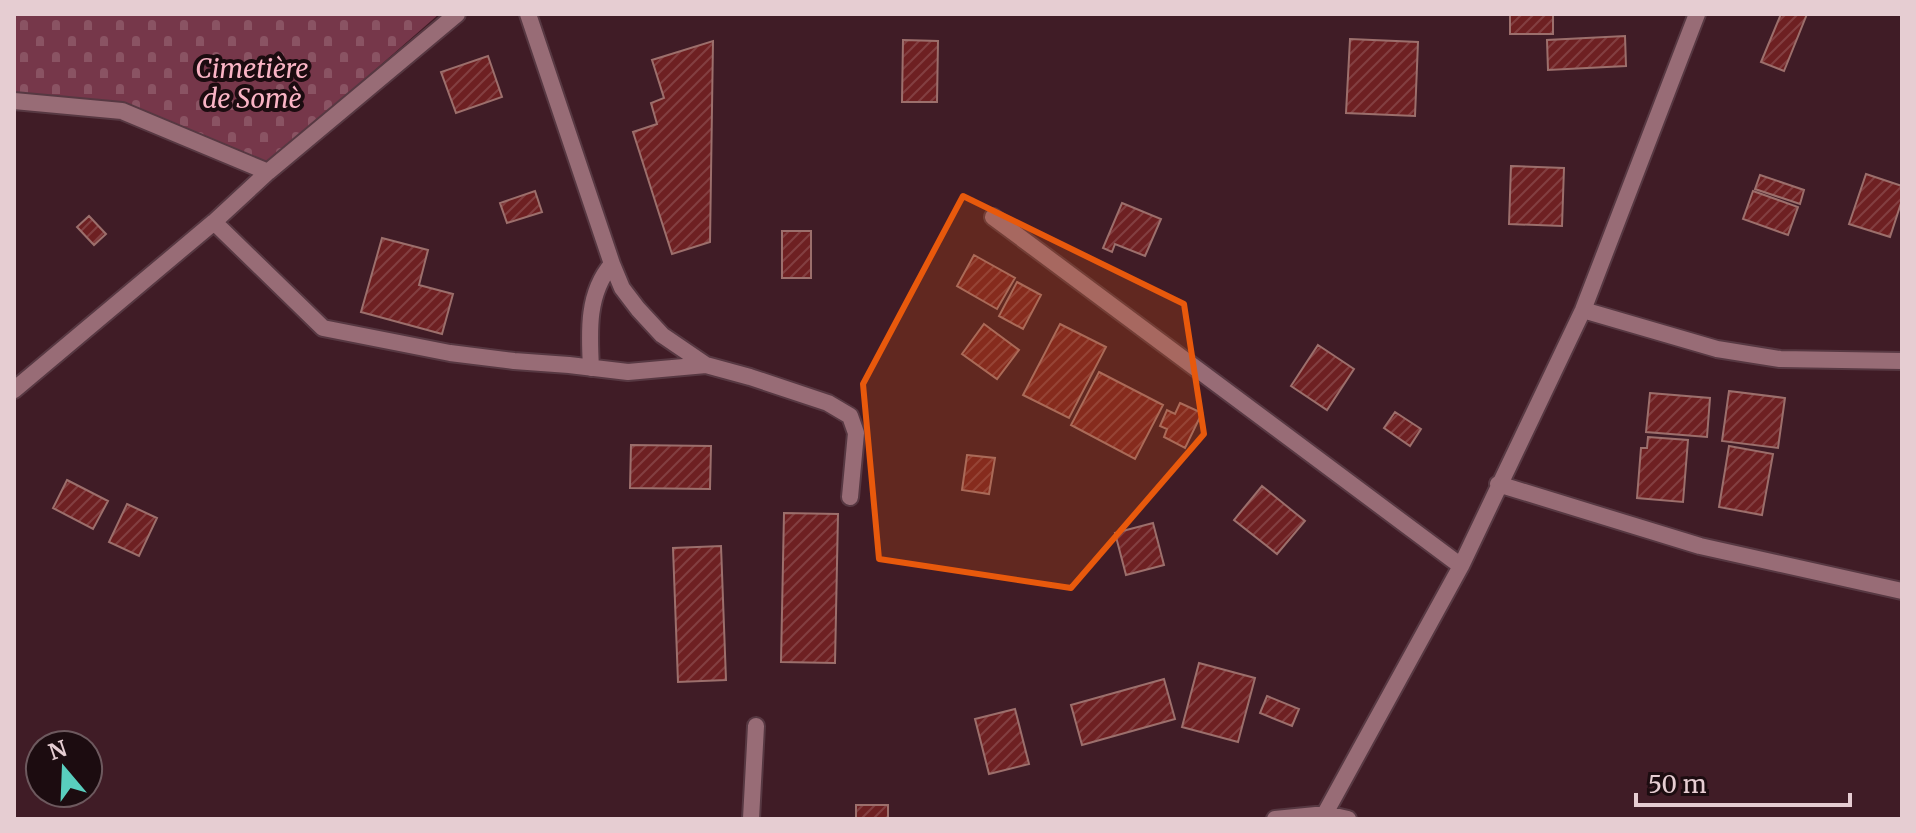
<svg xmlns="http://www.w3.org/2000/svg" width="1916" height="833" viewBox="0 0 1916 833" font-family="Merriweather,serif">
<defs>
<pattern id="cemetery-stones" width="16" height="16" patternUnits="userSpaceOnUse" patternTransform="scale(2)"><rect width="16" height="16" fill="#76374a"/><path d="M2 7V4a2 2 0 0 1 4 0v3zM10 15v-3a2 2 0 0 1 4 0v3z" fill="#8a5363"/></pattern>
<pattern id="building-hatch" width="6" height="6" patternUnits="userSpaceOnUse" patternTransform="scale(2)"><rect width="6" height="6" fill="#6e2022"/><path d="M-1 1l2-2M0 6l6-6M5 7l2-2" fill="none" stroke="#833f41"/></pattern>
</defs>
<rect width="100%" height="100%" fill="#401c26"/>
<path fill="url(#cemetery-stones)" d="M14 14H439L266 165 122 106 14 96Z"/>
<path fill="url(#building-hatch)" stroke="#9c6f6c" stroke-width="2" d="M1510 14H1553V34H1510Z
M1781 14H1807L1784 71 1761 62Z
M1625 36 1626 66 1548 70 1547 40Z
M1350 39 1418 42 1415 116 1346 113Z
M903 40 938 41 937 102H902Z
M713 41 710 242 672 254 633 132 657 124 651 103 664 98 652 60Z
M488 56 502 97 456 113 441 72Z
M1511 166 1564 168 1562 226 1509 224Z
M1866 174 1902 186V200L1890 237 1849 224Z
M1760 175 1804 190 1800 204 1755 189Z
M535 191 542 212 507 223 500 203Z
M1753 191 1798 207 1788 235 1743 219Z
M1122 203 1161 219 1145 256 1115 244 1112 252 1103 248Z
M89 216 106 234 94 245 77 227Z
M782 231H811V278H782Z
M382 238 428 250 419 285 453 294 442 334 361 312Z
M974 255 1015 278 997 309 957 286Z
M1017 282 1041 295 1023 329 999 316Z
M984 324 1019 350 997 379 962 354Z
M1060 324 1106 347 1069 418 1023 395Z
M1318 345 1354 369 1327 410 1291 386Z
M1099 372 1163 405 1135 459 1071 425Z
M1729 391 1785 398 1778 448 1722 441Z
M1650 393 1710 398 1707 437 1646 432Z
M1180 403 1202 413 1185 448 1164 437 1167 429 1160 426 1167 410 1175 414Z
M1395 412 1421 429 1410 446 1384 428Z
M1648 437 1688 440 1683 502 1637 498 1641 448H1647Z
M631 445 711 446 710 489 630 488Z
M1729 446 1773 454 1762 515 1719 507Z
M967 455 995 458 989 494 962 490Z
M67 480 108 501 93 529 53 508Z
M1262 486 1305 521 1277 554 1234 520Z
M127 504 157 518 139 556 109 542Z
M784 513 838 514 835 663 781 662Z
M1153 523 1164 565 1126 575 1115 533Z
M721 546 726 680 678 682 673 548Z
M1199 663 1255 678 1238 742 1182 727Z
M1164 679 1175 719 1082 745 1071 705Z
M1267 696 1299 709 1292 726 1260 713Z
M1015 709 1029 764 989 774 975 719Z
M856 805H888V819H856Z"/>
<g fill="none" stroke-linecap="round" stroke-linejoin="round">
<defs>
<path id="street" d="M528 14 612 264 622 288 638 309 662 335 706 365 750 377 828 403 850 416 856 433 850 497
M14 101 122 111 268 172
M993 217 1461 566
M214 222 323 328 450 353 514 361 569 365 628 372 706 365
M1583 310 1717 349 1780 359 1902 361
M591 368C589 331 587 293 612 264
M14 390 214 222 268 172 457 14
M1498 484 1700 546 1902 591
M751 819 756 726
M1275 819 1326 814 1348 819
M1322 819 1461 566 1583 310 1697 14"/>
</defs>
<use href="#street" stroke="#573842" stroke-width="20"/>
<use href="#street" stroke="#986c76" stroke-width="16"/>
</g>
<path fill="#e8590c" fill-opacity="0.2" stroke="#e8590c" stroke-width="6" stroke-linejoin="round" d="M963 196 1184 304 1204 434 1071 588 879 559 863 384Z"/>
<g text-anchor="middle" stroke-width="8" stroke-linejoin="round" paint-order="stroke">
<g font-size="26" font-style="italic" fill="#fab4c5" stroke="#1c0c10">
<text x="252" y="78">Cimetière<tspan x="252" dy="30">de Somè</tspan></text>
</g>
</g>
<rect width="1916" height="833" fill="none" stroke="#e6cdd2" stroke-width="32"/>
<g transform="translate(64 769) rotate(341)"><circle r="38" fill="#1c0c10" stroke="#6d595e" stroke-width="2"/>
<path d="M0-6L14 30L0 20L-14 30Z" fill="#59cebe"/>
<text y="-12" font-size="22" font-weight="bold" text-anchor="middle" fill="#e6cdd2">N</text>
</g>
<path d="M1636 793v12h214v-12" fill="none" stroke="#e6cdd2" stroke-width="4"/>
<text x="1648" y="793" font-size="24" fill="#e6cdd2" stroke="#1c0c10" stroke-width="6" paint-order="stroke">50 m</text>
</svg>
